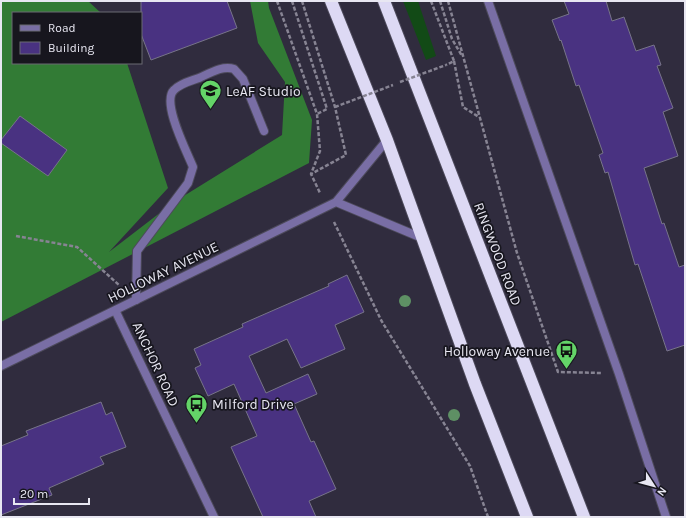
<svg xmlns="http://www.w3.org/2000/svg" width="686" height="518" viewBox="0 0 686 518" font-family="Karla,sans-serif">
<rect width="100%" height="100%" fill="#302c3e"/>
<path fill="#124a16" d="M403 1H418L436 56 426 60Z"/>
<path fill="#327b35" d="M1 1H88L101 13H13V63H127L168 188 109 252 174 202 282 135 285 82 258 43 250 1H268L269 8 312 120 309 163 1 322Z"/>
<path fill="#493281" stroke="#777489" d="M141 1H227L237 28 151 60 141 34Z
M564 1H606L612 21 624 17 636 51 654 45 661 65 657 66 673 108 663 112 678 156 644 168 662 224 664 223 679 267 685 265V345L667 351 638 264 635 265 608 172 605 173 599 155 603 153 579 85 576 86 561 40 560 41 552 20 569 14Z
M20 116 67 150 48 176 1 143V140Z
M347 275 364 312 335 325 345 349 301 368 287 339 249 356 266 393 308 374 317 394 294 404 311 442 314 441 336 489 309 501 316 517H263L231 447 257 436 234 384 208 396 195 368 201 365 194 349 243 327 242 324 329 286 328 284Z
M101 402 106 415 112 412 126 447 100 457 104 464 49 488 52 495 1 515V446L28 435 26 431Z"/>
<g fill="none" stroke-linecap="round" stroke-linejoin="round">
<defs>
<path id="lane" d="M136 300 137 251 188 183 193 167C187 152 161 102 174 90 181 83 191 81 199 78 210 73 223 65 234 69L243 79 264 131"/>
<path id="street" d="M488 1 619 374 666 517
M387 140 336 202 422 238
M115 310 214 517
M1 366 336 202"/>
<path id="highway" d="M331 1 387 140 475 384 527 517
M384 1 584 517"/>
</defs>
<use href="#lane" stroke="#4d4a5b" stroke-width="10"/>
<use href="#street" stroke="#4d4a5b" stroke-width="10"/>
<use href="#highway" stroke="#4d4a5b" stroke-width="14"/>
<path stroke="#878493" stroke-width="2.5" stroke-dasharray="4 2" stroke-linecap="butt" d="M277 1 317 114 320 151 311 174 320 193
M292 1 327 109 317 114
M302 1 335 107 346 155 311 174
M431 1 454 61 446 65
M440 1 452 39 462 56
M448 1 517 253 558 372 601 373
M454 61 463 107 479 117
M334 222 381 320 470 466 488 517
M16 236 77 247 119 285"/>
<use href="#lane" stroke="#796ea5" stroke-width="8"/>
<use href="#street" stroke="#796ea5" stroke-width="8"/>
<use href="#highway" stroke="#ddd9f4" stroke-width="12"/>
<path stroke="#878493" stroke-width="2.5" stroke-dasharray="4 2" stroke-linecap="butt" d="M400 82 446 65
M335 107 393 85"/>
</g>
<g fill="#5e9064">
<circle cx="405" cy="301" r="6"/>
<circle cx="454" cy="415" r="6"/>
</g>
<defs>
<symbol id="school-pin" viewBox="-11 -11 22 30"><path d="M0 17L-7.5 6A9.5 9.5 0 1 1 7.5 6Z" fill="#64d468" stroke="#17161e"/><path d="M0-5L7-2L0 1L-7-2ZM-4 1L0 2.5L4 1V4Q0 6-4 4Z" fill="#111"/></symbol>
<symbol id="bus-pin" viewBox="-11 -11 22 30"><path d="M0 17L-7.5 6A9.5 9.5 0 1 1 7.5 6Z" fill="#64d468" stroke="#17161e"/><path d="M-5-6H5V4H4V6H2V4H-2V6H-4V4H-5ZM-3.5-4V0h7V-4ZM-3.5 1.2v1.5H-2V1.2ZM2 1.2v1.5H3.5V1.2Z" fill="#111"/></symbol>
</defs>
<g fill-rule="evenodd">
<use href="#school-pin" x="198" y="78" width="25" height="34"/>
<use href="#bus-pin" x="554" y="338" width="25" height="34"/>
<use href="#bus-pin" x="184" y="392" width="25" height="34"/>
</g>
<g text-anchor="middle" stroke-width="3.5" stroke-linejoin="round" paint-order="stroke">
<g font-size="14" fill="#e8e7f2" stroke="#17161e" text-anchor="start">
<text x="226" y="96">LeAF Studio</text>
<text x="550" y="356" text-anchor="end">Holloway Avenue</text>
<text x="212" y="409">Milford Drive</text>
</g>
<g font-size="14" fill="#e8e7f2" stroke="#17161e">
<text transform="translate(498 254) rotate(69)" y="5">RINGWOOD ROAD</text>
<text transform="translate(163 272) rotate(-26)" y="5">HOLLOWAY AVENUE</text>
<text transform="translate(156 364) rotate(65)" y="5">ANCHOR ROAD</text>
</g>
</g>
<rect width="686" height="518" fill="none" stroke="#e8e7f2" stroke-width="4"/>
<rect x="12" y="12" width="130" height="52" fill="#17161e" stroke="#6b6a73"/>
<rect x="20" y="25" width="20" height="6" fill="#796ea5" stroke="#6b6a73"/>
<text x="48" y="32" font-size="12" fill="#e8e7f2">Road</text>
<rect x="20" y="42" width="20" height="12" fill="#493281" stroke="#6b6a73"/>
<text x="48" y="52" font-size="12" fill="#e8e7f2">Building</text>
<g transform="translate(654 486) rotate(126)" stroke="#17161e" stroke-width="3" paint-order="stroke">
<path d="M0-3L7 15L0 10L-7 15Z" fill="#e8e7f2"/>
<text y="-6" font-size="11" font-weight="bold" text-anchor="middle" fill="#e8e7f2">N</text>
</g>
<path d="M14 498v6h75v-6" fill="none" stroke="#e8e7f2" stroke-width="2"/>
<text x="20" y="498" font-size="12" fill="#e8e7f2" stroke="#17161e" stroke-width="3" paint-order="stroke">20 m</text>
</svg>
